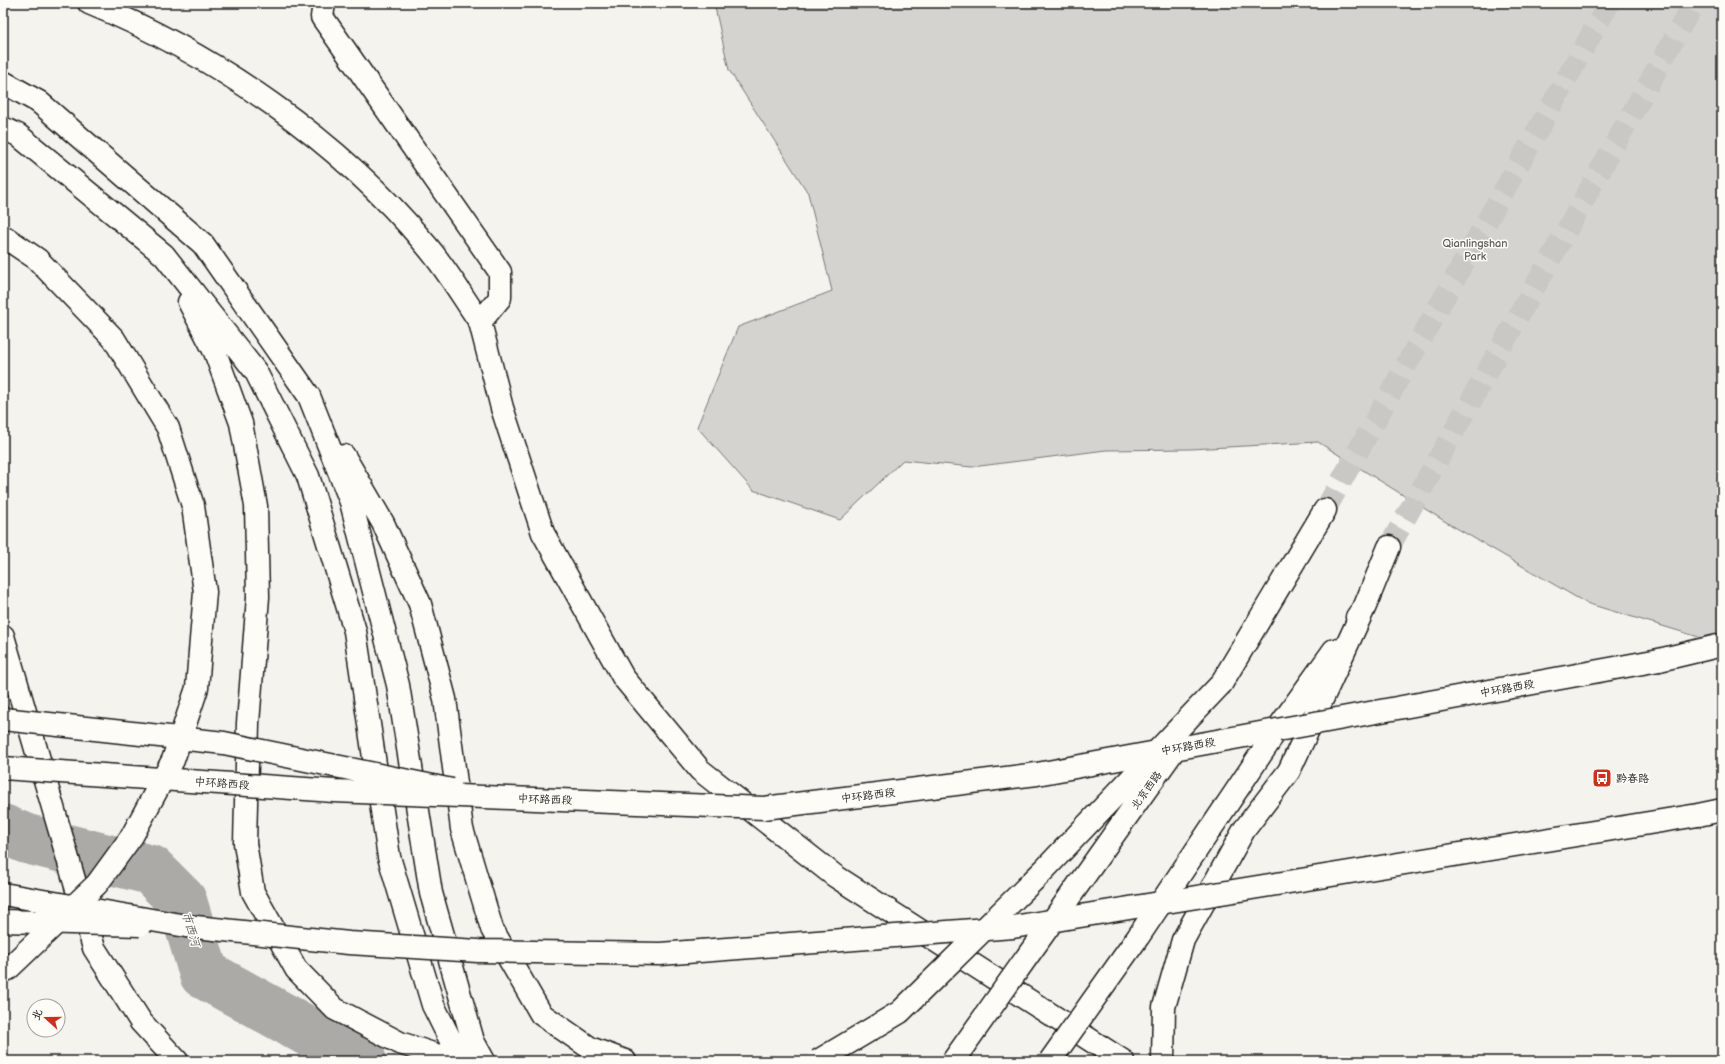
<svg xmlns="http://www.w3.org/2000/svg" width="1725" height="1064" viewBox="0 0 1725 1064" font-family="'Balsamiq Sans','LXGW WenKai TC',sans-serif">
<rect width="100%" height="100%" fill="#f4f3ee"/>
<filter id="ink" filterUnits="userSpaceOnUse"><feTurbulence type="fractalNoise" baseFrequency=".025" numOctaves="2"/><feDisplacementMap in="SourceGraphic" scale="8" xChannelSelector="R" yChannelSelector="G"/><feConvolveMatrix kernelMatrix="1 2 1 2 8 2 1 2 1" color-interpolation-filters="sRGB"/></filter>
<g filter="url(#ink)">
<path fill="#d4d3cf" stroke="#787876" d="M714 3H1722V644L1586 603 1446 522 1318 442 1191 449 1106 450 972 467 903 460 840 520 753 490 697 427 738 327 832 291 808 193 729 70Z"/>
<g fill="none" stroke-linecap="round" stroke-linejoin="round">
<path stroke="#abaaa6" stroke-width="50" d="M3 829 27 839 151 870 182 901 204 974 362 1061"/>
<path stroke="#c9c8c4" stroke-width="22" stroke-dasharray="22 11" stroke-linecap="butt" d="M1325 510 1609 3
M1389 547 1694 3"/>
<defs>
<path id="street" d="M89 3C214 54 340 141 426 245 446 268 462 296 480 322
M324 3 322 17 500 272V298L480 322 502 408 543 533 623 677 700 770 835 876 1123 1061"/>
<path id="secondary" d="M3 636 94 948 141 1022 177 1061"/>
<path id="primary" d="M3 82 39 102 203 244 309 396 351 502 398 685 431 893 473 1041 484 1061
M3 128 18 135 164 255 256 372 308 476 355 631 389 857 433 1005 461 1061
M189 302 215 352 241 423 256 506 258 597 248 723 245 843 253 892 296 969 335 1009 400 1043 454 1061
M344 456 383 523 420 604 445 699 462 829 492 929 541 1014 590 1048 625 1061
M1357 617 1365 606 1389 547
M1221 684 1325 510
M1269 741 1334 650
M1163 1061 1164 1007 1183 940 1244 830 1289 771 1365 606"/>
<path id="highway" d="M1659 660 1722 645
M1698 815 1722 810"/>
</defs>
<use href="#street" stroke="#1c1c1c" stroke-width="25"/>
<use href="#secondary" stroke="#1c1c1c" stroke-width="25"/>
<use href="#primary" stroke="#1c1c1c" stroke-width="25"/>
<use href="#highway" stroke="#1c1c1c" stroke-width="25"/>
<use href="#street" stroke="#fdfcf7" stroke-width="22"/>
<use href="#secondary" stroke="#fdfcf7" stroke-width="22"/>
<use href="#primary" stroke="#fdfcf7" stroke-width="22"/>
<use href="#highway" stroke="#fdfcf7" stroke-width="22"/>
<defs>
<path id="secondary-bridge" d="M3 236 37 259 114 339 168 428 193 506 205 592 197 688 173 760 132 836 97 884 8 969 3 971"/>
<path id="primary-bridge" d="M3 719 224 743 452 790
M3 921 140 925
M818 1061 900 1012 1044 870 1221 684
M953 1061 1174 750
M1050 1061 1138 937 1269 742"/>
<path id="highway-bridge" d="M3 768 334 791 764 808 1037 774 1659 660
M3 894 186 926 349 943 478 951 660 954 1013 927 1698 815"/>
</defs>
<use href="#secondary-bridge" stroke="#1c1c1c" stroke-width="25" stroke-linecap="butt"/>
<use href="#primary-bridge" stroke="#1c1c1c" stroke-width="25" stroke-linecap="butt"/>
<use href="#highway-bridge" stroke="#1c1c1c" stroke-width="25" stroke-linecap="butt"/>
<use href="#secondary-bridge" stroke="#fdfcf7" stroke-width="22"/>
<use href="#primary-bridge" stroke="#fdfcf7" stroke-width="22"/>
<use href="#highway-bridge" stroke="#fdfcf7" stroke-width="22"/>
</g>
</g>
<defs>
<symbol id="bus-square" viewBox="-11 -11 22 22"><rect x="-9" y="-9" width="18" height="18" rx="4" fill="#c8321e" stroke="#fdfcf7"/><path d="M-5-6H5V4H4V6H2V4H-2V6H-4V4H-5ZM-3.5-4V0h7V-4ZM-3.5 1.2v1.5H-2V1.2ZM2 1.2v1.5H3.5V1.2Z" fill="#fff"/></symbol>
</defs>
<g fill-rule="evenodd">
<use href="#bus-square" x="1591" y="767" width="22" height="22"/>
</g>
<g text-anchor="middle" stroke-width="3" stroke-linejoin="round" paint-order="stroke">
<g font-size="11" fill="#5c5c5b" stroke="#fdfcf7">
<text x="1475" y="247">Qianlingshan<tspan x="1475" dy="13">Park</tspan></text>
</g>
<g font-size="11" fill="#1c1c1c" stroke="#fdfcf7">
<text transform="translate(1507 688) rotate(-10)" y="4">中环路西段</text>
<text transform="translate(1188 746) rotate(-10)" y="4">中环路西段</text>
<text transform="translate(222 783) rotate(4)" y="4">中环路西段</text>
<text transform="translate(1146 790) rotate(-54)" y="4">北京西路</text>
<text transform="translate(868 795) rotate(-7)" y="4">中环路西段</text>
<text transform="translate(545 799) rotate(2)" y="4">中环路西段</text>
</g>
<g font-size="11" fill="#1c1c1c" stroke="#fdfcf7" text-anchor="start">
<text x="1616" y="782">黔春路</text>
</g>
<g font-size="12" font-style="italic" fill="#5c5c5a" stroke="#fdfcf7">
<text transform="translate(191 929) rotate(73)" y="4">市西河</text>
</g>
</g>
<rect width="1725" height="1064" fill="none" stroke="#fdfcf7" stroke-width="16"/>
<rect x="8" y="8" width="1709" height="1048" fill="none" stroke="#1c1c1c" stroke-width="1.5" filter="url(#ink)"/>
<g transform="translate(46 1018) rotate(291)"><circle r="19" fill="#fdfcf7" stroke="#a3a29f"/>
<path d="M0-3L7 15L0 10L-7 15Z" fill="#c8321e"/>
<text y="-6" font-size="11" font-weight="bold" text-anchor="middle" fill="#1c1c1c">北</text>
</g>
</svg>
